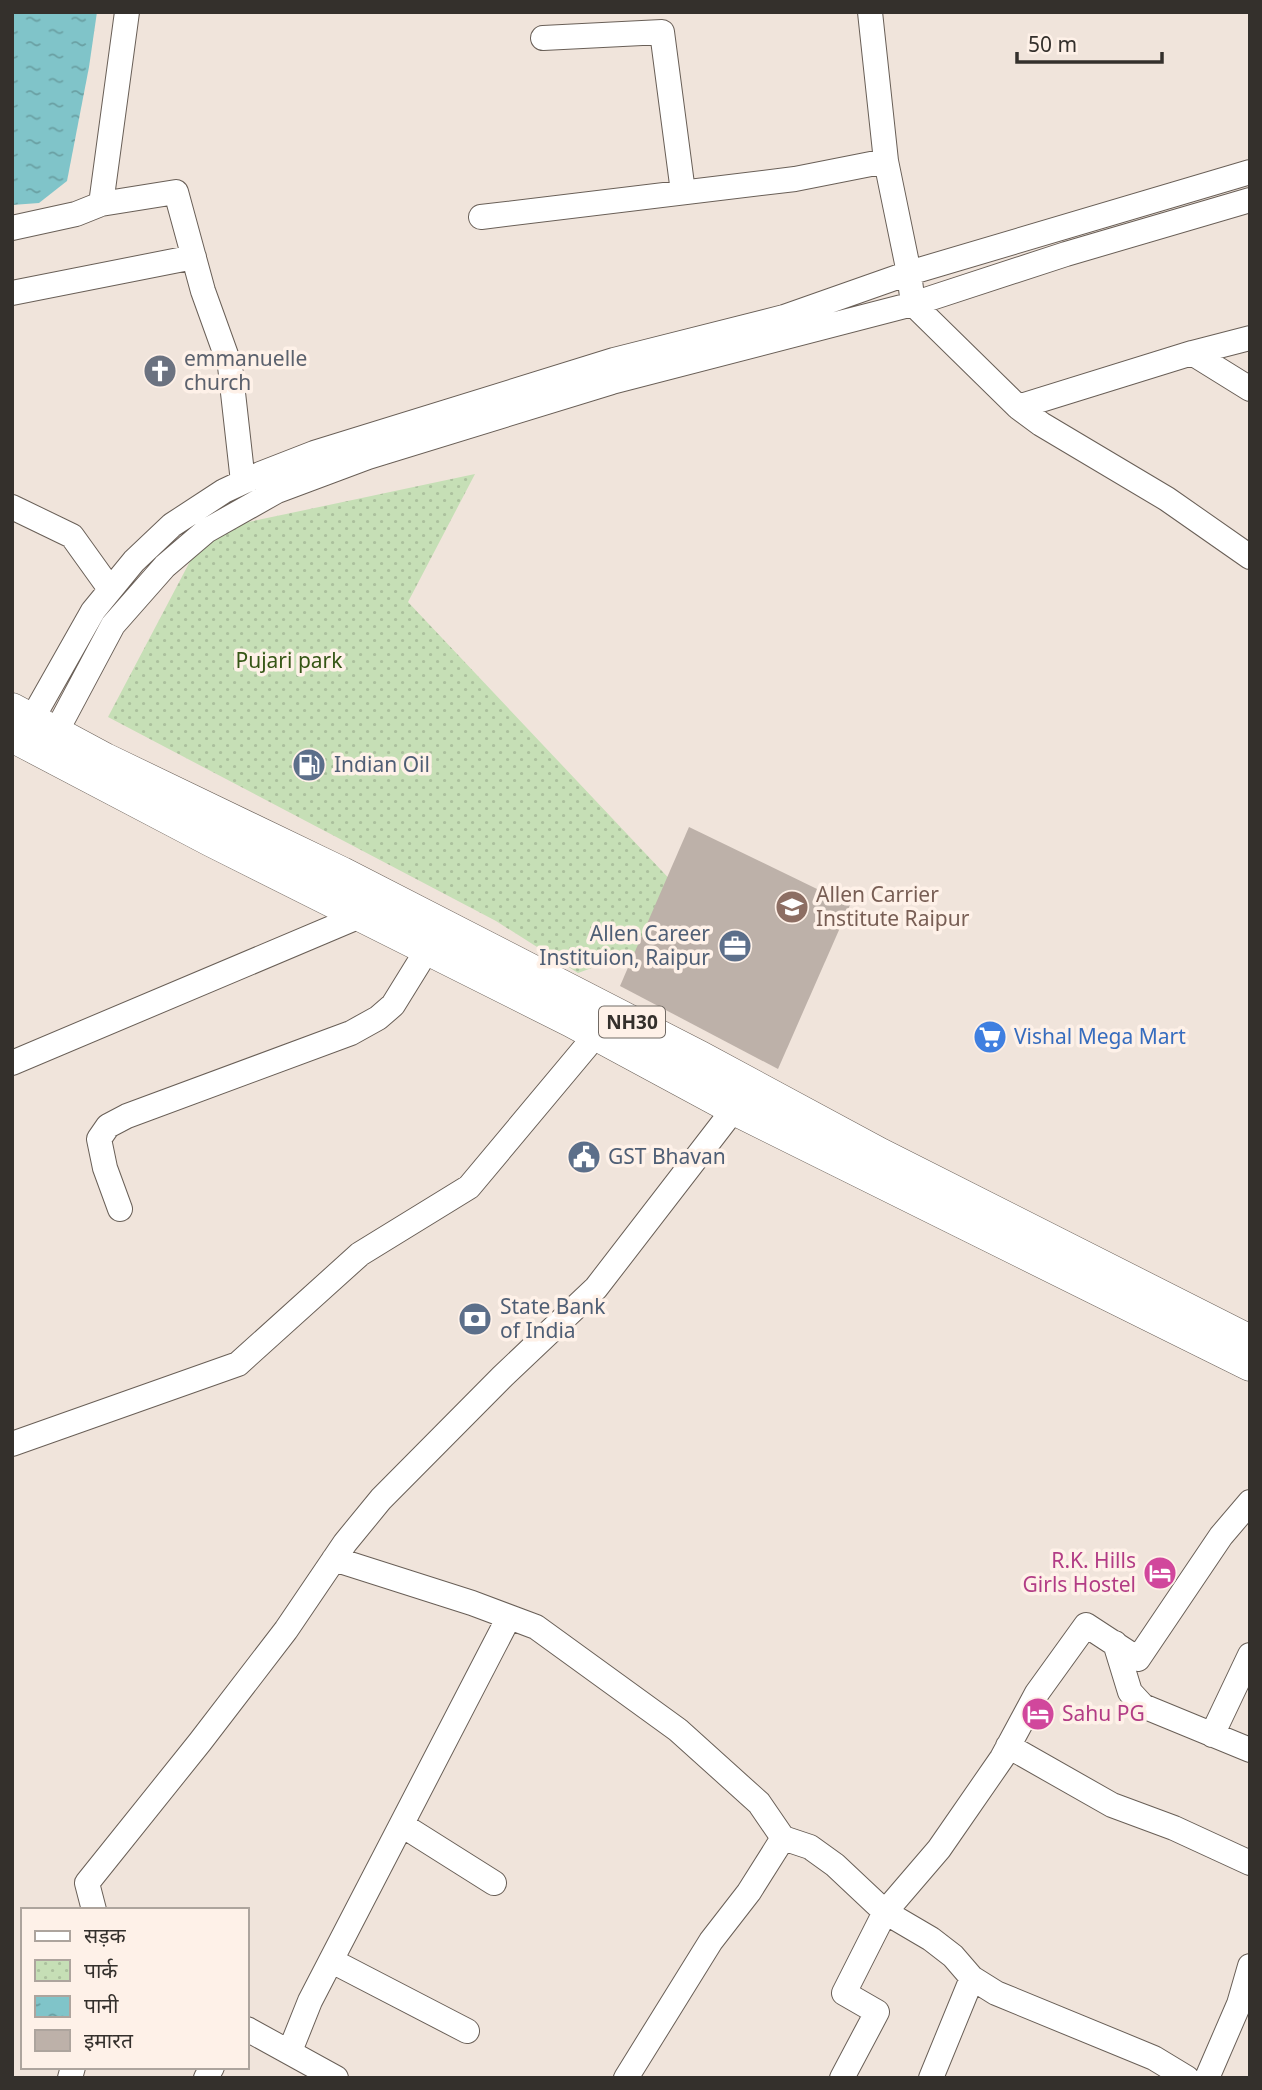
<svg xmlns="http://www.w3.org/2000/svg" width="1262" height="2090" viewBox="0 0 1262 2090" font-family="'Noto Sans','Noto Sans Devanagari',sans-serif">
<defs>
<pattern id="park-dots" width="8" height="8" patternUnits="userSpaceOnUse" patternTransform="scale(1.75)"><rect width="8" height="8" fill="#c6dfb6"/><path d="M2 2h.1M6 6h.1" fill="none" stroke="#abc09d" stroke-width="1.8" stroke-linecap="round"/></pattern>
<pattern id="water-ripples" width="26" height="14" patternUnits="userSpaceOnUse" patternTransform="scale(1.75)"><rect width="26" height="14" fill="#80c4c9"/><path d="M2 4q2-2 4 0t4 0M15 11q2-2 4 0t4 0" fill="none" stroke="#6aa0a3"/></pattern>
</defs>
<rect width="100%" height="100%" fill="#f0e4db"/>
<path fill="url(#park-dots)" d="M475 474 408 602 712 924 578 973 496 921 108 717 206 531Z"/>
<path fill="url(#water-ripples)" d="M12 12H97L89 67 67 181 39 203 12 205Z"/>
<path fill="#bdb1a9" d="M689 827 850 905 778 1069 620 986Z"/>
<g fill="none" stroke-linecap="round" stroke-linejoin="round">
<defs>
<path id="minor" d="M870 12 886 161 909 273 913 304 1018 407 1041 424 1167 499 1250 557
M543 38 662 32 683 192
M101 204 127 12
M481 217 795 179 886 161
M12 228 76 214 101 204 176 192 203 291 230 366 243 482
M12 293 194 257
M1192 353 1250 389
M1018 407 1192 353 1250 338
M12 507 72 536 110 589
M24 733 93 611 134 561 172 525 224 491 260 474 314 453 614 360 784 317 909 273 1250 172
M48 747 113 625 165 566 206 531 277 491 368 457 612 382 913 304 1066 254 1250 200
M12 1063 360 916
M120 1209 105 1168 99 1139 108 1126 127 1116 351 1033 378 1018 393 1005 427 950
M12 1444 238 1364 360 1254 469 1187 596 1035
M334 1559 472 1603 536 1627 678 1730 759 1803 783 1838 810 1847 835 1865 885 1912 931 1939 953 1956 972 1978 996 1993 1154 2058 1187 2078
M1115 1643 1130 1692 1143 1706 1250 1750
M1212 1735 1250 1655
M1008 1746 1112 1805 1174 1828 1250 1863
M402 1825 494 1883
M94 1910 87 1883 200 1742 286 1630 345 1543 381 1499 503 1376 596 1288 734 1109
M332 1961 467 2031
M247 2029 336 2078
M290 2051 310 2001 509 1617
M70 2078 73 2067
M206 2078 212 2067
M626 2078 711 1941 749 1892 783 1838
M842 2078 877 2012 844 1993 885 1912 939 1849 1002 1758 1037 1693 1086 1625 1138 1659 1221 1536 1250 1502
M931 2078 972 1978
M1207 2078 1239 2004 1250 1966"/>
<path id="major" d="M12 709 105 759 342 873 700 1057 880 1154 1250 1341
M12 736 212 841 571 1021 734 1109 1250 1365"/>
</defs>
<use href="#minor" stroke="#695f57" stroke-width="26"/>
<use href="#major" stroke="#695f57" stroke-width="33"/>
<use href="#minor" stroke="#fff" stroke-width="24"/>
<use href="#major" stroke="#fff" stroke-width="32"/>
</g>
<defs>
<symbol id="church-disc" viewBox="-11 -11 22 22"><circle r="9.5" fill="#6b7280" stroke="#fef1e8"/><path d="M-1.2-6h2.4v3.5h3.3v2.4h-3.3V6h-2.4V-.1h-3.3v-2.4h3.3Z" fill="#fff"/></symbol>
<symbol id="fuel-disc" viewBox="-11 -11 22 22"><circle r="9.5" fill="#5c6f8a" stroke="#fef1e8"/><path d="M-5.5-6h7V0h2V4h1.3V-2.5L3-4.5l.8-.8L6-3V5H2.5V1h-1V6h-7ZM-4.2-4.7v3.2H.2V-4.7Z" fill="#fff"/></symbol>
<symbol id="school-disc" viewBox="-11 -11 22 22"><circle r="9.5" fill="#8d6e63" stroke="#fef1e8"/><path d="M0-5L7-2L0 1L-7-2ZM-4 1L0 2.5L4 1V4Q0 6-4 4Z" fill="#fff"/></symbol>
<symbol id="office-disc" viewBox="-11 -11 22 22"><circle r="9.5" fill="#5c6f8a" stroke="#fef1e8"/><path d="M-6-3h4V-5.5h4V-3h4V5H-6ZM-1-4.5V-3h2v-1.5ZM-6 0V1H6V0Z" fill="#fff"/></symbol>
<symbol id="supermarket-disc" viewBox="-11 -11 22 22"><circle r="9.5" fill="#3f7fe0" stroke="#fef1e8"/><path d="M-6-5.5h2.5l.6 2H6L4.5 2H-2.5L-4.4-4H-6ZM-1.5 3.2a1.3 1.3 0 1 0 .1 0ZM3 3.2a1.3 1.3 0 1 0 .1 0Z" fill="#fff"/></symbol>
<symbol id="civic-disc" viewBox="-11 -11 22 22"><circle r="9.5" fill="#5c6f8a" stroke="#fef1e8"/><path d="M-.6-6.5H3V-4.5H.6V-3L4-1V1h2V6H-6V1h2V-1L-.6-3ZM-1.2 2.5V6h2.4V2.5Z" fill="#fff"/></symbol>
<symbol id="bank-disc" viewBox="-11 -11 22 22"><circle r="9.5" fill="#5c6f8a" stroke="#fef1e8"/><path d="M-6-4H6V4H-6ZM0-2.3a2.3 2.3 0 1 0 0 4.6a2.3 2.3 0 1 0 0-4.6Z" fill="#fff"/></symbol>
<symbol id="hotel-disc" viewBox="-11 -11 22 22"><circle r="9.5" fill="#d1479c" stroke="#fef1e8"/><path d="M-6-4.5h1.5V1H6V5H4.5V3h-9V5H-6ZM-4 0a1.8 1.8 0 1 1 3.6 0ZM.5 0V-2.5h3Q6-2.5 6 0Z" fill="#fff"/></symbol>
</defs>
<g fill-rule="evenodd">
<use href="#church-disc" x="141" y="352" width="38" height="38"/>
<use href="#fuel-disc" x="290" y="746" width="38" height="38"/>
<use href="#school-disc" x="773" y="888" width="38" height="38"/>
<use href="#office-disc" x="716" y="927" width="38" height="38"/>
<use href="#supermarket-disc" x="971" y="1018" width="38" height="38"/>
<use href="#civic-disc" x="565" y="1138" width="38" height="38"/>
<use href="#bank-disc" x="456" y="1300" width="38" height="38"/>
<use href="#hotel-disc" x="1141" y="1554" width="38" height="38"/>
<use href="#hotel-disc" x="1019" y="1695" width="38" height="38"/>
</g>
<g text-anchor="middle" stroke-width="7" stroke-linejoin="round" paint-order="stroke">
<rect fill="#fef1e8" stroke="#716a64" stroke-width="2" x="599" y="1006.5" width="66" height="31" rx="5"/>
<g font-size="19" font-weight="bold" fill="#34302c">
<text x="632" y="1029">NH30</text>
</g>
<g font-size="21" fill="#5b616d" stroke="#fef1e8" text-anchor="start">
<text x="184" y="366">emmanuelle<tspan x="184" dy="24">church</tspan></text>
</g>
<g font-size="21" fill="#355615" stroke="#fef1e8">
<text x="289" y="668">Pujari park</text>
</g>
<g font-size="21" fill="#4e5e75" stroke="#fef1e8" text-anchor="start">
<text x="334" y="772">Indian Oil</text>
<text x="710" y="941" text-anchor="end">Allen Career<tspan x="710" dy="24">Instituion, Raipur</tspan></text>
<text x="608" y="1164">GST Bhavan</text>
<text x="500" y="1314">State Bank<tspan x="500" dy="24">of India</tspan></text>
</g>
<g font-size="21" fill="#785e54" stroke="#fef1e8" text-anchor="start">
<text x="816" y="902">Allen Carrier<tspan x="816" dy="24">Institute Raipur</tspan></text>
</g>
<g font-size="21" fill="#366cbe" stroke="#fef1e8" text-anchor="start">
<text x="1014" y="1044">Vishal Mega Mart</text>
</g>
<g font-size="21" fill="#b23c85" stroke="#fef1e8" text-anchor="end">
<text x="1136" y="1568">R.K. Hills<tspan x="1136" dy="24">Girls Hostel</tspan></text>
<text x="1062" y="1721" text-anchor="start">Sahu PG</text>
</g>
</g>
<rect width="1262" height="2090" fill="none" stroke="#34302c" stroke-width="28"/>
<rect x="21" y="1908" width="228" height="161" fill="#fef1e8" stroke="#ada49d" stroke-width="2"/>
<rect x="35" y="1931" width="35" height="10" fill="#ffffff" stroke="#ada49d" stroke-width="2"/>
<text x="84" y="1943" font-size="21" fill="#34302c">सड़क</text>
<rect x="35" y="1960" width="35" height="21" fill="url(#park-dots)" stroke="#ada49d" stroke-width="2"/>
<text x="84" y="1978" font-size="21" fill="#34302c">पार्क</text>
<rect x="35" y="1996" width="35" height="21" fill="url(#water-ripples)" stroke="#ada49d" stroke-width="2"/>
<text x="84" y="2013" font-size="21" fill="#34302c">पानी</text>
<rect x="35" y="2030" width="35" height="21" fill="#bdb1a9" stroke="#ada49d" stroke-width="2"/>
<text x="84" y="2048" font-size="21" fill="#34302c">इमारत</text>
<path d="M1017 52v10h145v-10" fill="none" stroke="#34302c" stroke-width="3.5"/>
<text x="1028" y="52" font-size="21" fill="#34302c" stroke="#fef1e8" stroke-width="5" paint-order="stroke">50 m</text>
</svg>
